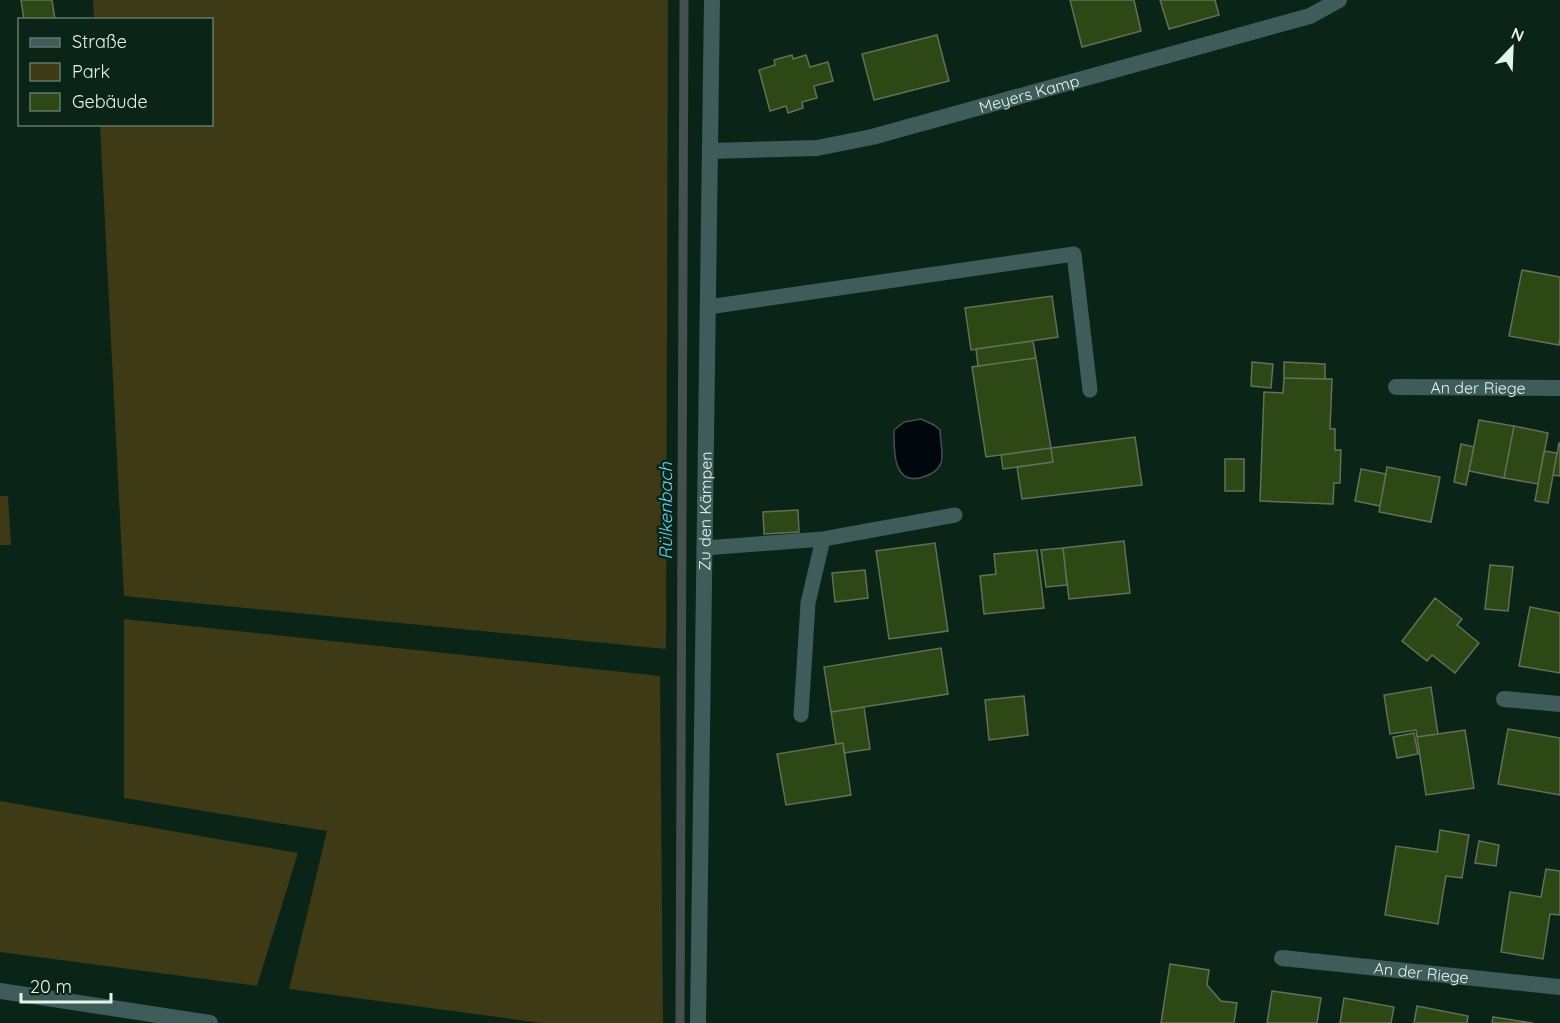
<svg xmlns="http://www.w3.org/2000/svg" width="1560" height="1023" viewBox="0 0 1560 1023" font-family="Quicksand,sans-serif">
<rect width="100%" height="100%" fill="#0b2418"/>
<path fill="#3e3a16" d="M93 0H668L666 649 124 596 100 125 212 124V20L94 19Z
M0 496H8L11 545H0Z
M124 619 660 676 663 1023H542L289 989 327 831 124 798Z
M0 801 298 853 257 986 0 952Z"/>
<path fill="#00080e" stroke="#444f50" stroke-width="1.5" d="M921 419 934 425 940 430C940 439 944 455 941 463 937 472 931 474 923 477 892 487 894 449 894 430L904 422Z"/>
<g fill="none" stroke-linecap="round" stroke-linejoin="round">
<path stroke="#444f50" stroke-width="9" d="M680 1023 684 0"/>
</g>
<path fill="#2e4815" stroke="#637058" stroke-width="1.5" d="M21 0H52L55 20H24Z
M1070 0H1134L1141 31 1082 47Z
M1160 0H1215L1219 15 1169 29Z
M937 35 949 81 874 100 862 54Z
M792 55 793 59 806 55 810 67 828 62 833 81 814 86 817 98 802 102 803 108 788 113 786 106 770 111 759 70 775 65 774 60Z
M1522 270 1560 277V337L1559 345 1509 336Z
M1052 296 1058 337 971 350 965 308Z
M1033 341 1036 358 978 366 976 349Z
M1036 358 1051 448 986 457 972 367Z
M1252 362 1273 364 1271 388 1251 386Z
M1284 362 1325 364V379L1284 378Z
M1284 378 1332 379 1330 429H1335V450H1341L1340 483H1334L1333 504 1260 501 1264 392 1283 393Z
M1479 420 1514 426 1504 478 1469 471Z
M1514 426 1548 433 1538 484 1504 478Z
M1135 437 1142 485 1022 499 1017 467 1053 462 1051 448Z
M1559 443H1560V476L1553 475Z
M1461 444 1474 447 1466 485 1454 482Z
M1051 448 1053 462 1003 469 1001 455Z
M1544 451 1557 453 1548 503 1535 501Z
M1225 459H1244V491H1225Z
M1387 467 1440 477 1431 522 1379 512Z
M1361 469 1386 474 1380 506 1355 501Z
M798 510 799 532 764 534 763 512Z
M1124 541 1130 593 1069 599 1063 548Z
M935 543 948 631 889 639 876 551Z
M1063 548 1067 585 1046 587 1041 550Z
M1037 550 1044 608 984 614 980 576 996 574 994 554Z
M1490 565 1513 567 1508 611 1485 609Z
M865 570 868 598 835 602 832 573Z
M1435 598 1462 619 1457 625 1479 643 1455 673 1432 655 1427 661 1402 641Z
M1530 607 1560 613V673L1519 666Z
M941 648 948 694 831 712 824 667Z
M1431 687 1438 734 1417 737 1416 730 1390 734 1384 695Z
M1024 696 1028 735 989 740 985 700Z
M864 707 870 749 844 753 843 743 836 744 831 712Z
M1508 729 1560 738V795L1498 784Z
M1465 730 1474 788 1426 795 1417 737Z
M1414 733 1418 754 1397 758 1393 737Z
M843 743 851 795 786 805 777 754Z
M1440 830 1469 835 1462 878 1446 876 1438 924 1385 915 1396 846 1437 852Z
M1479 841 1499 845 1496 866 1475 863Z
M1546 869 1560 871V915L1550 914 1543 959 1501 952 1510 892 1541 897Z
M1170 964 1209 970 1207 985 1221 1001 1237 1003 1234 1023H1161Z
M1272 991 1321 998 1317 1023H1267Z
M1344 998 1394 1007 1391 1023H1340Z
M1417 1006 1468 1016 1467 1023H1414Z
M1493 1017 1533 1023H1492Z"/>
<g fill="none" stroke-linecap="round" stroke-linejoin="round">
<path stroke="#3d5c5a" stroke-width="15" d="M708 307 1074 254 1090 390
M704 548 823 539 955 515
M801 715 808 603 823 539"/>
<g stroke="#3d5c5a" stroke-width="16">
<path id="s1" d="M710 151 817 148 872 137 1310 16 1339 0"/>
<path id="s2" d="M1396 387 1560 388"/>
<path d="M1504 699 1560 704"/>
<path id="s3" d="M1282 958 1560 987"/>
<path d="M0 991 210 1023"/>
<path id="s4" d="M698 1023 712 0"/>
</g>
</g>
<g text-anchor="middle" stroke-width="5" stroke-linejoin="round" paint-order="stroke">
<g font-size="16" fill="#e4f4eb" stroke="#0b2418">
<text dy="6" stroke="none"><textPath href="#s1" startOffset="326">Meyers Kamp</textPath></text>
<text dy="6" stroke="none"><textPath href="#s2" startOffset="82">An der Riege</textPath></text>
<text dy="6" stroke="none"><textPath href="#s4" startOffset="512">Zu den Kämpen</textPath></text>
<text dy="6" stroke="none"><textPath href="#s3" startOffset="140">An der Riege</textPath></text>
</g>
<g font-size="18" font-style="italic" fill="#5fd3f1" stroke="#0b2418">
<text transform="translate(666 511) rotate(-90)" y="6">Rülkenbach</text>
</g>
</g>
<rect x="18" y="18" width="195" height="108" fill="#0b2418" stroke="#62776c" stroke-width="1.5"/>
<rect x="30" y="38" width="30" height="9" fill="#3d5c5a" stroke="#62776c" stroke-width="1.5"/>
<text x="72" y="48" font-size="18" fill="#e4f4eb">Straße</text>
<rect x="30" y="63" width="30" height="18" fill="#3e3a16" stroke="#62776c" stroke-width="1.5"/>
<text x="72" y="78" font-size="18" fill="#e4f4eb">Park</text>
<rect x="30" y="93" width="30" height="18" fill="#2e4815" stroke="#62776c" stroke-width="1.5"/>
<text x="72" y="108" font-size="18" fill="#e4f4eb">Gebäude</text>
<g transform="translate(1512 48) rotate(23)" stroke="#0b2418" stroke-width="4.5" paint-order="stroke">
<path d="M0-4.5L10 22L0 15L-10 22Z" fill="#e4f4eb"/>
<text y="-9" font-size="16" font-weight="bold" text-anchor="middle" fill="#e4f4eb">N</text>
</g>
<path d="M21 993v9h90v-9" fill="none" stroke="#e4f4eb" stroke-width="3"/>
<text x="30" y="993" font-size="18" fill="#e4f4eb" stroke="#0b2418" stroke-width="4.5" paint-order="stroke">20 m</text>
</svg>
